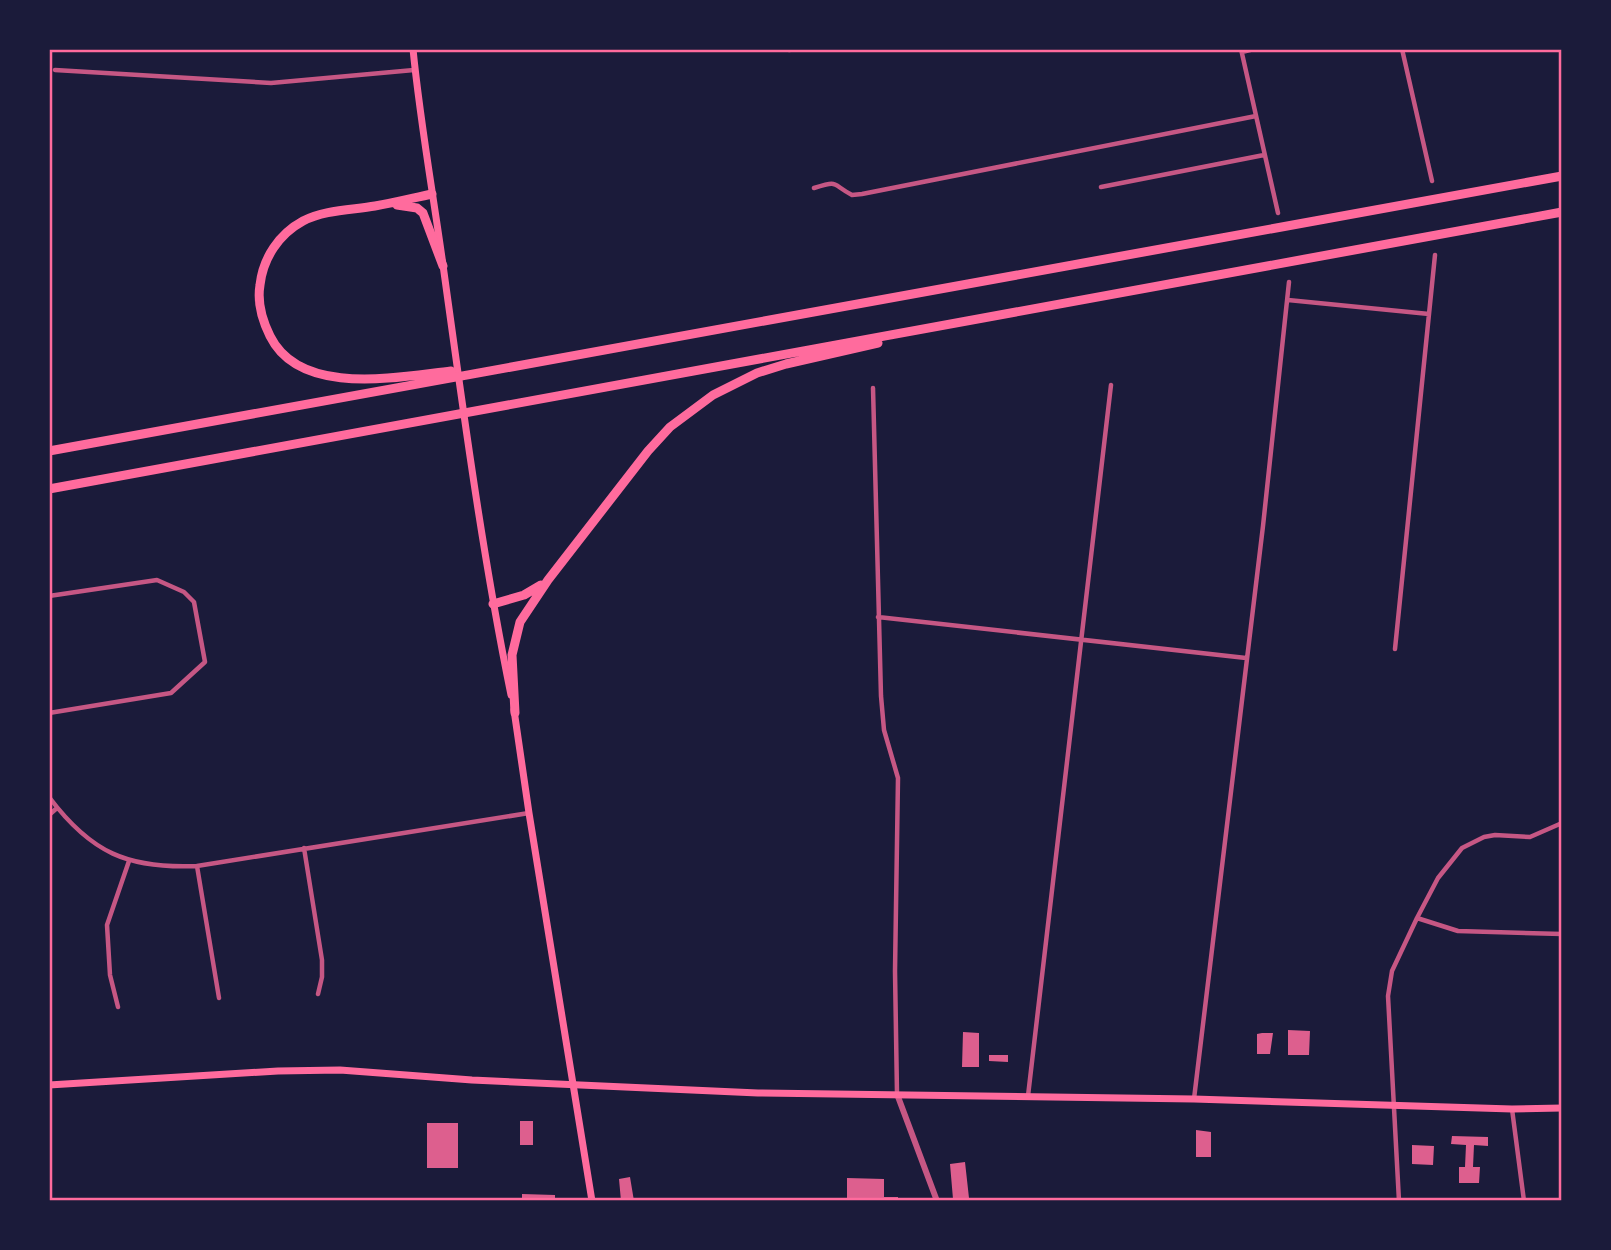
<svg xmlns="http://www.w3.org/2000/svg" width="1611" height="1250" viewBox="0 0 1611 1250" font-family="'Alegreya Sans',sans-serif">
<rect width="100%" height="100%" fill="#1b1b3a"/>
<path fill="#dd5f8e" d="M1288 1030 1310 1031 1309 1055H1288Z
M963 1032 979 1033V1067H962Z
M1262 1033H1273L1270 1054H1257V1034Z
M989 1055H1008V1062L989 1061Z
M520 1121H533V1145H520Z
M427 1123H458V1168H427Z
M1196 1130 1211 1132V1157H1196Z
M1452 1136 1488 1137V1146L1474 1145 1473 1167H1480L1479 1183H1459V1167H1465L1466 1145 1451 1144Z
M1412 1145 1434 1146 1433 1165 1412 1164Z
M965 1162 969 1198 953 1199 950 1164Z
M630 1177 634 1201H621L619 1179Z
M847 1178 884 1179V1197H898V1201H847Z
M522 1194 555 1195V1201H522Z"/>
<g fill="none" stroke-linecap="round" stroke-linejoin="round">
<path stroke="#c65784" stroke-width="4.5" d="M1241 49 1278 213
M1402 49 1432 181
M789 50 796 49
M1242 52 1254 49
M55 70 271 83 414 70
M1101 187 1264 155
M814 188C840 180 831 184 852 195L862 194 1256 116
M1288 300 1429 314
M873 388 881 696 884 730 898 778 895 971 897 1094
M49 596 157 580 184 592 194 602 205 662 171 693 49 713
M878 617 1246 658
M1395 649 1435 255
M49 797C91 853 128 869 197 866L529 813
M49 815 57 808
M304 848 322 960V977L318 994
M197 866 219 998
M1417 918 1458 931 1562 934
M118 1007 110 975 107 925 129 861
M1028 1096 1111 385
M1194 1099 1263 526 1289 282
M1512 1109 1524 1201
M1399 1201 1388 996 1392 971 1417 918 1438 878 1462 848 1484 837 1495 835 1530 837 1562 823"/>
<path stroke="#c65784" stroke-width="6" d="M897 1094 937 1201"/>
<path stroke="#ff6b9d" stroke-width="7" d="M49 1085 278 1071 340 1070 472 1080 758 1093 1194 1099 1512 1109 1562 1108"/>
<path stroke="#ff6b9d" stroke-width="7" d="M413 49C420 121 433 193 443 265 463 409 482 553 511 695
M514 710 529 813 592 1201"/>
<path stroke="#ff6b9d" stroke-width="9" d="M432 194C413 198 394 203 375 206 351 210 324 210 303 221 279 234 263 258 260 285 257 303 262 320 270 336 300 397 397 377 451 371
M397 205 417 208 423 213 443 266
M49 451 1562 176
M49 489 1562 212
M493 604 524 595 541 585
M515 713 512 655 520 622 548 580 648 451 670 427 713 395 757 373 786 364 878 343"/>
</g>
<rect width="1611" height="1250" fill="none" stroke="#1b1b3a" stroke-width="102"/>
<rect x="51" y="51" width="1509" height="1148" fill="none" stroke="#ff6b9d" stroke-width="2.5"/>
</svg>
